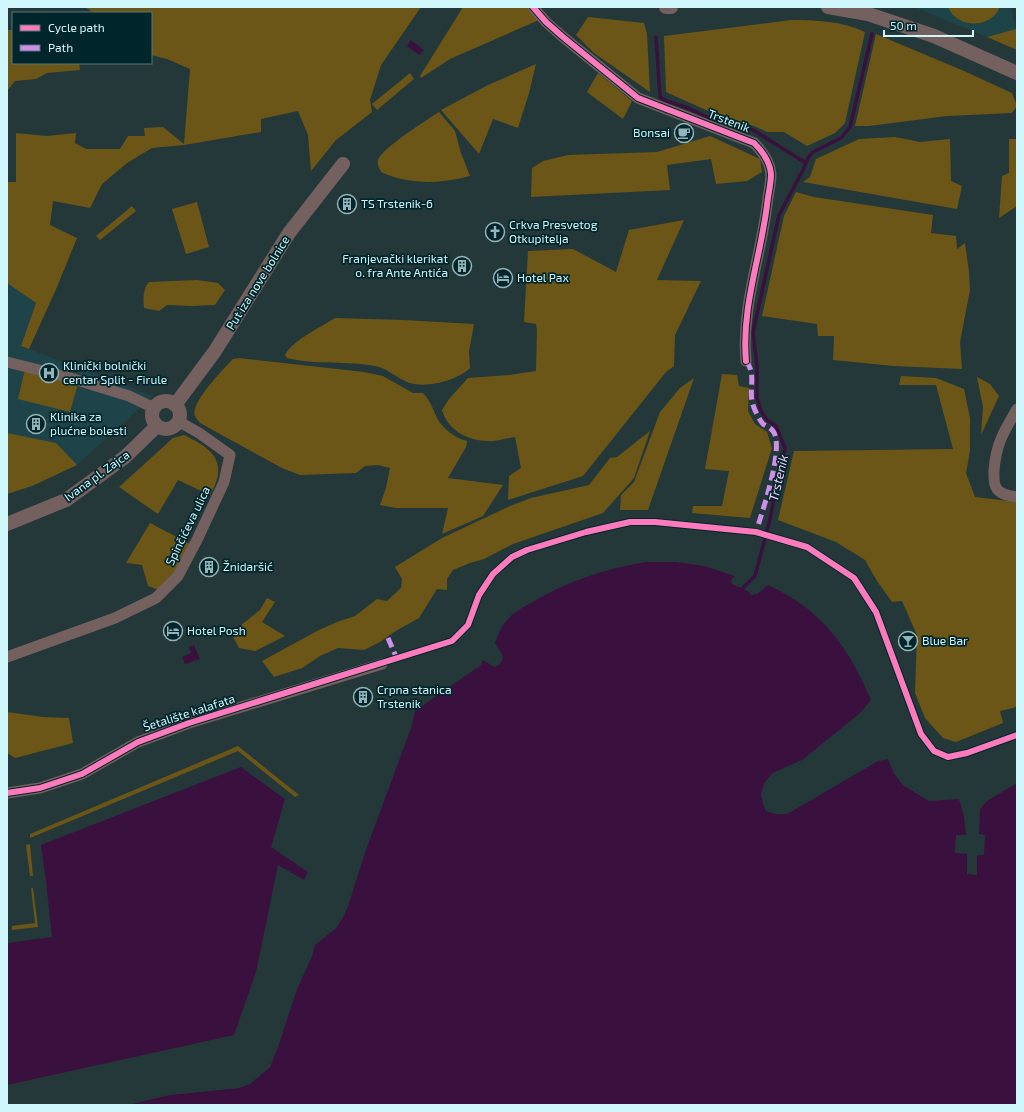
<svg xmlns="http://www.w3.org/2000/svg" width="1024" height="1112" viewBox="0 0 1024 1112" font-family="'Exo 2',sans-serif">
<rect width="100%" height="100%" fill="#24383a"/>
<path fill="#1e4349" d="M914 7H1011L1016 29 987 37Z
M7 283 36 303 21 346 153 396 77 465 7 464Z"/>
<path fill="#6b5617" d="M85 7H421L381 65 370 100 372 112 336 140 311 171 308 135 298 111 261 119V132L184 145 152 148 127 163 102 184 90 208 53 201 50 225 77 238 57 287 29 349 21 346 36 303 7 283V182H16V133L47 136 76 133 75 143 86 149H120L128 136H145L144 128 163 127 184 144 190 69 167 59 151 55V13H94Z
M463 7H527L539 20 450 59 421 78 420 76Z
M948 7H1000C991 29 957 29 948 7Z
M588 17 644 23 647 34 650 92 594 53 576 35Z
M791 20C816 20 842 21 865 32L845 123 835 133 807 146 784 132H767L754 126 717 115 666 92 664 36Z
M1016 29H1017V50L987 37Z
M7 30H13V63H79L80 70 47 73 36 79 15 81 7 91Z
M876 34 964 71 1012 93 1017 106 1012 113 947 116 869 126H855Z
M536 64 529 93 518 128 493 119 479 154 441 110 488 85Z
M410 73 414 79 377 110 372 104Z
M598 73 632 101 623 119 587 92Z
M439 112 455 131 461 153 470 176C441 184 409 185 381 172 379 168 377 165 378 160 382 148 427 120 439 112Z
M710 136 760 159 762 172 747 181 716 184 711 159 667 165 670 190 531 197 532 168 543 161 568 155 657 152Z
M895 137 920 142 950 139 951 181 962 186 957 209 803 182 810 177 816 159 859 139Z
M1009 139H1017V206L999 218 1002 176 1009 173Z
M796 192 814 197 933 215 931 233 956 236 957 249 965 243 969 272 970 290 960 342 962 369 894 366 833 360 834 336H818L817 324 762 316 784 216Z
M197 202 209 247 186 254 172 209Z
M132 206 136 211 100 240 96 236Z
M684 220 657 280 701 281 675 335 674 366 666 372 583 476 508 500 509 476 521 468 515 437C506 438 496 442 487 441 466 440 448 430 442 410L449 399 468 378 509 375 536 371 537 330 536 324 524 322 528 251 573 249 616 272 629 230Z
M197 280 218 283 225 290 215 305 192 306 167 305 159 311 144 308C143 300 143 288 149 282Z
M335 318 403 320 474 324 469 352 470 368C457 381 422 390 405 381 391 374 386 367 369 365 341 361 316 365 287 358L285 355C293 340 321 327 335 318Z
M239 358 364 372 383 376 413 393H423C430 400 433 409 437 418 442 428 456 439 467 441L466 447 448 478 503 485 483 516 442 534 448 508H396L380 505 386 488 390 468 378 465 365 466 356 473 300 475 282 468 200 423C196 418 193 415 195 409 198 396 223 369 233 359Z
M25 369 78 384 70 412 18 399Z
M722 374 737 375 739 386 749 388 748 411 755 424 767 432 772 448 750 518 692 513 693 506H722L729 471 705 469Z
M901 376 936 378 964 389 970 418V451L966 473 975 497 1017 502V706L1013 708 1000 711 1003 723 956 742 943 738 925 718 915 693 917 635 902 601 892 602 877 581 865 560 836 542 778 520 794 451 953 449 936 385H899Z
M977 377 990 384 999 396 981 435 983 407Z
M694 378 648 510H620L621 495 634 482 660 412 680 388Z
M650 431 634 478 603 513 513 544 484 559 470 563 453 570 447 579V590L437 589 419 618 394 632 380 642 364 650 338 648 320 656 302 668 274 677 262 661 317 631 337 622 355 616 377 599 387 601 401 588 402 579 395 567 442 538 510 506 531 498 589 485 610 458 617 457Z
M7 433 56 443 77 465 32 486 7 494Z
M184 435C213 449 229 462 210 495L178 480 158 514 119 487 173 438Z
M150 523 190 544 177 569 159 590 148 586 142 565 126 563Z
M267 598 275 602 262 622 285 636 255 651 239 648 231 633 260 610Z
M7 712 43 717 69 718 73 743 15 758 7 753Z
M238 746 299 795 295 797 238 751 30 838V834Z
M30 844 33 876H30L26 845Z
M31 888H33L38 927 12 930V926L35 923Z"/>
<path fill="#3a103e" d="M411 40 424 50 419 55 407 46Z
M646 562H676L704 566 735 576 731 580 732 584 748 591 751 595 757 594 768 585C822 610 848 646 871 700L859 714 802 760 773 773 765 782 761 794 766 811 787 814 878 761 888 759 894 773 903 785 929 801 959 798 964 816 966 835H956L955 853 967 854V874L977 875V855H984L985 835 979 834 980 809 987 801 1017 783V1105H128L169 1095 239 1088 250 1084 270 1067 297 989 312 956 315 945 336 928 342 919 348 906 365 852 412 725 415 711 481 665 483 660 494 667C500 665 502 662 503 656L495 643C498 635 502 625 508 619 514 612 523 607 531 603 567 581 605 569 646 562Z
M194 645 200 659 185 664 182 657 191 653 189 647Z
M241 767 285 799 271 847 308 872 304 880 278 865 256 972 234 1035 7 1085V943L52 937 46 881 41 845Z"/>
<path fill="#24383a" d="M411 721 412 725 365 852 348 906 342 919 336 928 315 945 312 956 297 989 278 1047 270 1067 250 1084 239 1088 169 1095 126 1105 127 1103 169 1093 238 1086 249 1082 268 1066 276 1047 295 988 310 955 313 944 334 926 340 918 346 905 363 851Z
M888 757 890 758 896 772 904 783 930 799 960 797 966 816 968 834 966 835 964 816 959 799 929 801 903 785 894 773 888 759 878 761 787 814H776L766 811 763 803 761 794 765 782 773 773 802 760 804 761 774 775 767 783 763 794 768 809 777 812H787L877 759Z"/>
<g fill="none" stroke-linecap="round" stroke-linejoin="round">
<path stroke="#3a103e" stroke-width="3.5" d="M656 37 660 97 664 100 688 108 715 121 753 130 806 163
M742 589 755 576 769 523 785 448 776 426 767 420 761 411 757 398V366L753 332 779 215 803 170 808 158 813 152 841 138 850 127 872 34"/>
<path stroke="#74605f" stroke-width="11" d="M533 7 546 22 563 37 638 98 754 143C762 151 770 162 771 174 771 184 768 195 767 205 761 256 741 308 746 361
M7 362 67 377 129 396 154 408
M1017 409C1004 431 996 444 994 470 994 476 993 484 997 489 1001 495 1011 496 1017 497
M7 657 115 618 156 598 178 576 197 540 224 482 230 455 199 433 178 421
M7 793 40 788 82 774 138 742 189 723 382 664"/>
<path stroke="#74605f" stroke-width="14" d="M666 7H671
M828 7 868 14 934 36 1017 73
M152 415a14 14 0 1 1 28 0a14 14 0 1 1-28 0Z
M175 405 215 351 289 233 343 164
M7 524 66 500 125 457 157 426"/>
<path stroke="#ce8fe9" stroke-width="5" stroke-dasharray="10 5" stroke-linecap="butt" d="M746 361C757 374 748 390 753 405 755 411 759 419 763 424 766 426 771 428 773 431 785 447 762 512 756 532
M388 638 397 659"/>
<defs>
<path id="cycleway" d="M533 7 546 22 563 37 638 98 754 143C762 151 770 162 771 174 771 184 768 195 767 205 761 256 741 308 746 361
M7 793 40 788 82 774 138 742 189 723 452 641 468 625 479 595 493 574 512 557 527 550 586 532 630 522H655L756 532 807 547 854 578 876 612 921 734 934 751 948 757 967 753 1017 735"/>
</defs>
<use href="#cycleway" stroke="#00252a" stroke-width="8"/>
<use href="#cycleway" stroke="#fd7abc" stroke-width="6"/>
</g>
<defs>
<symbol id="cafe-ring" viewBox="-11 -11 22 22"><circle r="9.5" fill="#00252a" stroke="#93b4b8" stroke-width="1.5"/><path d="M-5.5-4.5H6V0H3Q3 3.5 0 3.5H-2.5Q-5.5 3.5-5.5 0ZM3-3.2v2h1.7v-2ZM-6 4.5H4V6H-6Z" fill="#93b4b8"/></symbol>
<symbol id="building-ring" viewBox="-11 -11 22 22"><circle r="9.5" fill="#00252a" stroke="#93b4b8" stroke-width="1.5"/><path d="M-4-6H4V6H1V3H-1V6H-4ZM-2.5-4.3h1.7v1.8h-1.7ZM.8-4.3h1.7v1.8H.8ZM-2.5-1h1.7V.8h-1.7ZM.8-1h1.7V.8H.8Z" fill="#93b4b8"/></symbol>
<symbol id="church-ring" viewBox="-11 -11 22 22"><circle r="9.5" fill="#00252a" stroke="#93b4b8" stroke-width="1.5"/><path d="M-1.2-6h2.4v3.5h3.3v2.4h-3.3V6h-2.4V-.1h-3.3v-2.4h3.3Z" fill="#93b4b8"/></symbol>
<symbol id="hotel-ring" viewBox="-11 -11 22 22"><circle r="9.5" fill="#00252a" stroke="#93b4b8" stroke-width="1.5"/><path d="M-6-4.5h1.5V1H6V5H4.5V3h-9V5H-6ZM-4 0a1.8 1.8 0 1 1 3.6 0ZM.5 0V-2.5h3Q6-2.5 6 0Z" fill="#93b4b8"/></symbol>
<symbol id="hospital-ring" viewBox="-11 -11 22 22"><circle r="9.5" fill="#00252a" stroke="#93b4b8" stroke-width="1.5"/><path d="M-5-5h3v3.5h4V-5h3V5h-3V1.5h-4V5h-3Z" fill="#93b4b8"/></symbol>
<symbol id="bar-ring" viewBox="-11 -11 22 22"><circle r="9.5" fill="#00252a" stroke="#93b4b8" stroke-width="1.5"/><path d="M-6-5H6L.8 .8V4.5H3.5V6h-7V4.5H-.8V.8Z" fill="#93b4b8"/></symbol>
</defs>
<g fill-rule="evenodd">
<use href="#cafe-ring" x="673" y="122" width="22" height="22"/>
<use href="#building-ring" x="336" y="193" width="22" height="22"/>
<use href="#church-ring" x="484" y="221" width="22" height="22"/>
<use href="#building-ring" x="451" y="255" width="22" height="22"/>
<use href="#hotel-ring" x="492" y="267" width="22" height="22"/>
<use href="#hospital-ring" x="38" y="362" width="22" height="22"/>
<use href="#building-ring" x="25" y="413" width="22" height="22"/>
<use href="#building-ring" x="198" y="556" width="22" height="22"/>
<use href="#hotel-ring" x="162" y="620" width="22" height="22"/>
<use href="#bar-ring" x="897" y="630" width="22" height="22"/>
<use href="#building-ring" x="352" y="686" width="22" height="22"/>
</g>
<g text-anchor="middle" stroke-width="3.5" stroke-linejoin="round" paint-order="stroke">
<g font-size="12" fill="#cff7fc" stroke="#00252a">
<text transform="translate(729 121) rotate(21)" y="4">Trstenik</text>
<text transform="translate(258 283) rotate(-58)" y="4">Put iza nove bolnice</text>
<text transform="translate(97 476) rotate(-36)" y="4">Ivana pl. Zajca</text>
<text transform="translate(188 526) rotate(-64)" y="4">Spinčićeva ulica</text>
<text transform="translate(189 713) rotate(-18)" y="4">Šetalište kalafata</text>
</g>
<g font-size="12" fill="#cff7fc" stroke="#00252a" text-anchor="start">
<text x="670" y="137" text-anchor="end">Bonsai</text>
<text x="361" y="208">TS Trstenik-6</text>
<text x="509" y="229">Crkva Presvetog<tspan x="509" dy="14">Otkupitelja</tspan></text>
<text x="448" y="263" text-anchor="end">Franjevački klerikat<tspan x="448" dy="14">o. fra Ante Antića</tspan></text>
<text x="517" y="282">Hotel Pax</text>
<text x="63" y="370">Klinički bolnički<tspan x="63" dy="14">centar Split - Firule</tspan></text>
<text x="50" y="421">Klinika za<tspan x="50" dy="14">plućne bolesti</tspan></text>
<text x="223" y="571">Žnidaršić</text>
<text x="187" y="635">Hotel Posh</text>
<text x="922" y="645">Blue Bar</text>
<text x="377" y="694">Crpna stanica<tspan x="377" dy="14">Trstenik</tspan></text>
</g>
<g font-size="13" font-style="italic" fill="#f7c9f6" stroke="#00252a">
<text transform="translate(778 478) rotate(-77)" y="5">Trstenik</text>
</g>
</g>
<rect width="1024" height="1112" fill="none" stroke="#cff7fc" stroke-width="16"/>
<rect x="12" y="12" width="140" height="52" fill="#00252a" stroke="#53797e"/>
<rect x="20" y="25" width="20" height="6" fill="#fd7abc" stroke="#53797e"/>
<text x="48" y="32" font-size="12" fill="#cff7fc">Cycle path</text>
<rect x="20" y="45" width="20" height="6" fill="#ce8fe9" stroke="#53797e"/>
<text x="48" y="52" font-size="12" fill="#cff7fc">Path</text>
<path d="M884 30v6h89v-6" fill="none" stroke="#cff7fc" stroke-width="2"/>
<text x="890" y="30" font-size="12" fill="#cff7fc" stroke="#00252a" stroke-width="3" paint-order="stroke">50 m</text>
</svg>
